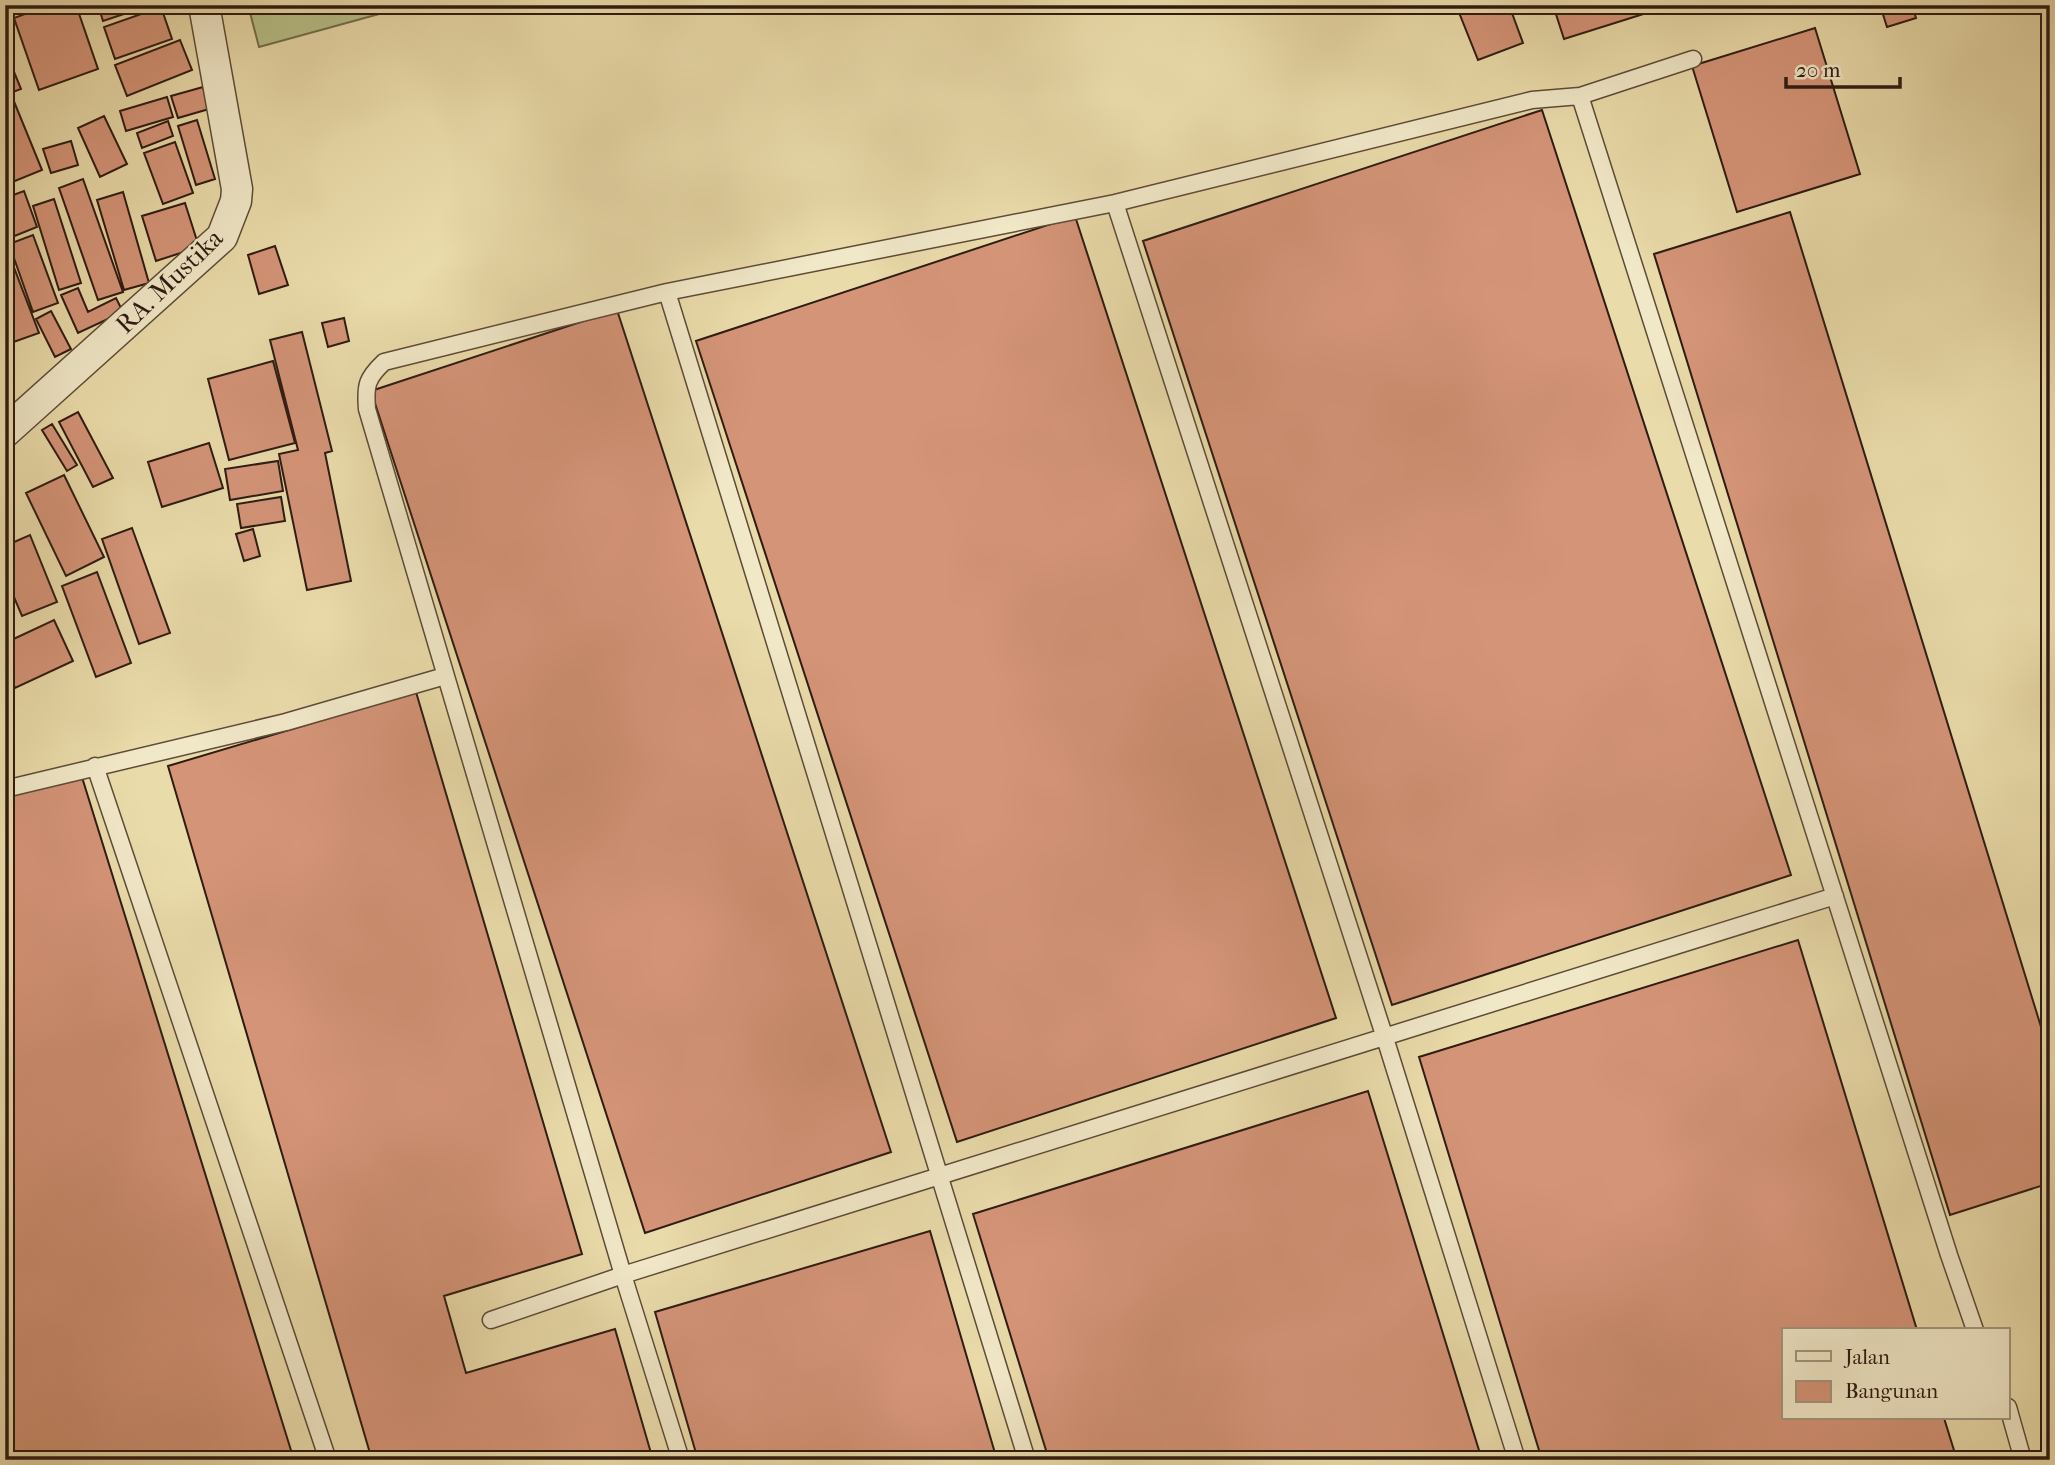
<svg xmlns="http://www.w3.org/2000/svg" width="2055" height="1465" viewBox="0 0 2055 1465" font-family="'IM FELL French Canon',serif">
<rect width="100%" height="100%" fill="#eadbaa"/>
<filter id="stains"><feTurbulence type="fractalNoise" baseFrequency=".00286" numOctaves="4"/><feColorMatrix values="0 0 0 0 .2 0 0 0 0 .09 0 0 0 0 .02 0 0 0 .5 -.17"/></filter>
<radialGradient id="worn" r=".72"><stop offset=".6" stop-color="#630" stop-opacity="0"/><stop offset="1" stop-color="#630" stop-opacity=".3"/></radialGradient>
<path fill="#b8c088" stroke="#736e4d" stroke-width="2" d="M248 5H412L259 47Z"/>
<path fill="#d49478" stroke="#2e1b12" stroke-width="2" d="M49 5H76L98 69 39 90 14 18Z
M98 5H151L103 21Z
M1456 5H1509L1523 43 1478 60Z
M1553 5H1672L1564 39Z
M1880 5H1912L1916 18 1887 27Z
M161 7 172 39 115 59 104 27Z
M1815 28 1860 174 1737 212 1692 66Z
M180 40 192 70 127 96 115 65Z
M12 67 21 89 5 95V69Z
M203 87 209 109 178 118 171 96Z
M167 97 173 117 126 131 120 111Z
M13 99 42 170 5 185V102Z
M1542 110 1791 875 1392 1005 1143 241Z
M104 116 127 164 100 177 78 128Z
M197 120 215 179 196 185 178 126Z
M168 121 173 136 142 148 137 133Z
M71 141 78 165 51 173 43 149Z
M175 142 193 193 163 204 144 153Z
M83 179 123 292 98 300 59 188Z
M24 191 37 227 7 239 5 198Z
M123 192 149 283 124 290 97 200Z
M54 199 81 283 59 290 33 206Z
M185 203 199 247 156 261 142 216Z
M1790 212 2050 1056V1183L1950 1215 1654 254Z
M1075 216 1336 1018 957 1142 696 341Z
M33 235 58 303 33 312 9 244Z
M5 244 39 333 5 345Z
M275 246 288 285 259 294 248 255Z
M78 288 88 312 116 298 123 312 78 333 61 295Z
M617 310 891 1152 645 1233 371 391Z
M51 311 71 349 55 357 36 319Z
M344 318 349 341 328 347 322 323Z
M302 332 332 451 325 453 351 581 307 590 279 454 298 450 270 340Z
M273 361 295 443 229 460 208 379Z
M78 412 113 478 93 487 59 422Z
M52 424 77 465 67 471 42 430Z
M209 443 223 488 162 507 148 462Z
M278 461 283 491 230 500 225 469Z
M64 475 104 557 66 576 26 493Z
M281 497 285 521 241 528 237 504Z
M132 528 170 633 139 644 102 539Z
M253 529 260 556 244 561 236 534Z
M30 535 57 602 22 616 5 576V546Z
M97 572 131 663 96 677 62 586Z
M54 620 73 661 15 688 5 668V643Z
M416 692 582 1254 444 1296 466 1373 615 1329 653 1460H372L168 766Z
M81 774 294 1460H5V795Z
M1798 940 1917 1330H1784V1418H1944L1957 1460H1542L1419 1057Z
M1368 1091 1482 1460H1049L973 1214Z
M930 1231 997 1460H698L655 1312Z"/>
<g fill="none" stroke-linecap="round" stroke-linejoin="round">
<defs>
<path id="service" d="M1580 96 1693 59
M1115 203 1385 1038 1517 1460
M667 292 1027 1460
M95 766 328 1460
M5 789 286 722 445 676
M491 1320 623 1275 1835 896
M2008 1407 2023 1460
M681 1460 623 1275 367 409C365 385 367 378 384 362L667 292 1115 203 1532 100 1580 96 1949 1255 1975 1330"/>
<path id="minor" d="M5 432 222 237 236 201 237 189 204 5"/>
</defs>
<use href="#service" stroke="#5d4b38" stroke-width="19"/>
<use href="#minor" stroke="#5d4b38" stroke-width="33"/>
<path stroke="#2e1b12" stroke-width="4.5" stroke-dasharray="5 3.5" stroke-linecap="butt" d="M2049 5C2038 37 2044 65 2050 97"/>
<use href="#service" stroke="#f1e8c8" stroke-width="16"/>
<use href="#minor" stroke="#f1e8c8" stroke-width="30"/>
</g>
<g text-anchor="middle" stroke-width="5" stroke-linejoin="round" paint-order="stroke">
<g font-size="26" fill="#2e1b12" stroke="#f1e8c8">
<text transform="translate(169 281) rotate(-44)" y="9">RA. Mustika</text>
</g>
</g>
<rect width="2055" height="1465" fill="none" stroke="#eadbaa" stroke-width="28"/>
<rect x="7" y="7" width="2041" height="1451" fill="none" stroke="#2e1b12" stroke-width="3.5"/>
<rect x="14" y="14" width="2027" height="1437" fill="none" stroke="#2e1b12" stroke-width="2"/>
<rect x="1782" y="1328" width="228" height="91" fill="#f1e8c8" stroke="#a3967f" stroke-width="2"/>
<rect x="1796" y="1351" width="35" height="10" fill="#f1e8c8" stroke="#a3967f" stroke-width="2"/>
<text x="1845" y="1364" font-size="21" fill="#2e1b12">Jalan</text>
<rect x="1796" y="1381" width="35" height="21" fill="#d49478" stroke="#a3967f" stroke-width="2"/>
<text x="1845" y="1398" font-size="21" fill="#2e1b12">Bangunan</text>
<path d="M1786 77v10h114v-10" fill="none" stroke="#2e1b12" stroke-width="3.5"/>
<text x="1796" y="77" font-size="21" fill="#2e1b12" stroke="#f1e8c8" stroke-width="5" paint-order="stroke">20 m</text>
<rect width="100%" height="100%" filter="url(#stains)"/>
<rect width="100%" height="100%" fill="url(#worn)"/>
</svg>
